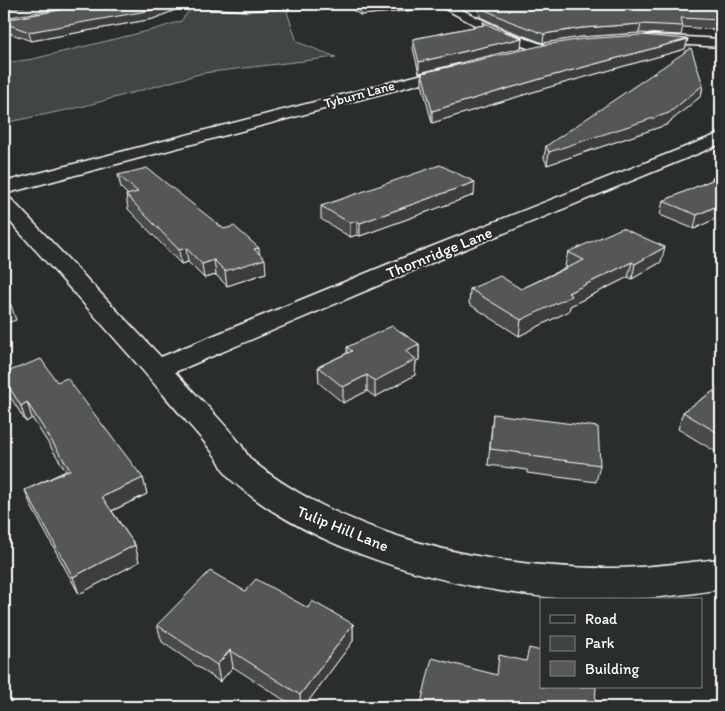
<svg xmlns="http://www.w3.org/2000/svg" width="725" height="711" viewBox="0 0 725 711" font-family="Itim,sans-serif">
<rect width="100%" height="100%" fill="#2a2d2e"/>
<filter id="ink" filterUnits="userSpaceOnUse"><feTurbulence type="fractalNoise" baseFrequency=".02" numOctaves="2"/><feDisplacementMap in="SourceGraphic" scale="10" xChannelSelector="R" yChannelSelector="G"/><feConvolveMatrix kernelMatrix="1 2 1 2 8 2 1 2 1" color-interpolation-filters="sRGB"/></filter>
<g filter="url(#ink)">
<path fill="#414445" stroke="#a0a2a2" d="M193 6 291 8 287 12 297 42 336 57 203 73 81 107 4 123V63L33 59 156 29 181 21Z"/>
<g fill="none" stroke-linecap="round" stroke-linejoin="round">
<defs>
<path id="minor" d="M436 4H450L507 32 547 46 549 49 542 53 499 38Z
M650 35 721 39V47L645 42 644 39 645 36Z
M458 65 463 66 465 69 463 72 4 194V182Z
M721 133V144L424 266 175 372C196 395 219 417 239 442 245 449 247 457 255 463 350 538 492 569 612 568 649 568 685 562 721 559V589C680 596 638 600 596 600 480 598 318 558 230 479 224 473 221 464 216 457 200 435 180 415 163 394 111 333 57 274 4 215V197L11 199 161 357 408 256Z"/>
<path id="tertiary" d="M185 4H317L311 7 246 10 191 7Z"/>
</defs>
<use href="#minor" stroke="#fff" stroke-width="3"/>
<use href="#tertiary" stroke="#fff" stroke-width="3"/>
<use href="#minor" fill="#2a2d2e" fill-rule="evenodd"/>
<use href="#tertiary" fill="#2a2d2e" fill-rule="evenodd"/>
</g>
<path fill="#494b4c" stroke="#fff" d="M93 4H185V6L153 19 31 41 4 31V20Z
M344 4H439V8L360 15Z
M454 4H721V30L683 27 681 35 639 33 581 37 543 43 508 30 480 17 478 4 458 6Z
M483 22 499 30 522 38 521 48 419 73 413 48V39L483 25Z
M688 39 685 49 546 88 432 123 422 84V73Z
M703 85 701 96 666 125 547 165 544 158 546 146Z
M721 174V216L694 229 660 215 663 201 712 180V178Z
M118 175 224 229 259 254 266 273 227 286 216 275 204 278 188 262 181 264 128 209 126 195H128L121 188Z
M474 195 360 236 357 235 350 237 321 219V206Z
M568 252 661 262 632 279 628 277 570 306 569 311 519 336 469 304 470 289H521L567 267 565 266Z
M419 344V360L416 361 415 375 375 397 367 391 343 403 319 383 318 367 347 353V347Z
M4 373 57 382 143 478 147 494 112 511 135 545 139 562 79 594 31 506 25 490 66 471 32 418 26 422 6 390 4 383Z
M721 386V455L678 429 683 412Z
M493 414 600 465 596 482 527 473V470L488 465Z
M245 591 308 608 353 624V641L304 707H295L233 667 220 682 162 642 157 625Z"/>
<path fill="#3c3d3e" stroke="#fff" d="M35 4H86L4 18V9Z
M168 4H185V6L153 19 31 41 29 32Z
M391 4H439V8L360 15V7Z
M458 4H478L458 6Z
M641 24 639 33 581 37 543 43 544 34 582 28Z
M522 38 521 48 419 73V62Z
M688 39 685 49 546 88 432 123V111L547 77Z
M703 85 701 96 666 125 547 165 549 152Z
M475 182 474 195 360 236V223Z
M721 204V216L694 229 697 215Z
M357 221V235L350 237V223Z
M665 247 661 262 632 279 635 264Z
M186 248 188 262 181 264 179 250Z
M259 248 260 260 265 259 266 273 227 286 225 271 254 249Z
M214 260 216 275 204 278 202 264Z
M632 262 628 277 570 306 569 311 519 336 521 320 568 293Z
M11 305 16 320 4 324V307Z
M419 344V360L416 361 415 375 375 397V381L405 351Z
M367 375V391L343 403V387Z
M27 402 32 418 26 422 21 406Z
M143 478 147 494 107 513 102 497Z
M135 545 139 562 79 594 73 577Z
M353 624V641L304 707H301L300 695Z
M230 650 233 667 220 682 217 665Z"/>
<path fill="#555758" stroke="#fff" d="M4 4H35L4 9Z
M93 4H168L152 10 29 32 4 23V20Z
M356 4H391L360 7Z
M480 4H721V20L681 18 683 26 641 24 582 28 544 34 509 21 481 8Z
M483 22 499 30 522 38 419 62 413 39 484 25Z
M641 35 688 39 547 77 432 111 422 73 544 45 583 39Z
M691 48 703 85 669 113 549 152 546 146Z
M440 165 475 182 360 223 357 221 350 223 321 206Z
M147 168 224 229 234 226 259 248 254 249 265 259 225 271 214 260 202 264 186 248 179 250 126 195 138 192 118 175Z
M721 174V204L697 215 663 201 714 179 712 178Z
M622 228 665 247 635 264 632 262 568 293 572 296 521 320 470 289 500 276 521 289 584 260 568 252Z
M4 295 11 305 4 307Z
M392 326 419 344 405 351 416 359 375 381 367 375 343 387 318 367 352 351 347 347Z
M41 359 57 382 67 378 143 478 102 497 135 545 73 577 25 490 70 470 27 402 21 406 4 379V373Z
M721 386V435L683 412Z
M493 414 598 427 600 465 530 456V454L490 449Z
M210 571 245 591 256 579 308 608 312 601 353 624 300 695 230 650 217 665 157 625Z
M529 648 541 651V687H596L595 707H420L432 658 497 675 499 655 526 661Z"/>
</g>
<g text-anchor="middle" stroke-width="4" stroke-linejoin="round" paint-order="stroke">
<g font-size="14" fill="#fff" stroke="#2a2d2e">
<text transform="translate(359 94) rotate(-15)" y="5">Tyburn Lane</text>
</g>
<g font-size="16" fill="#fff" stroke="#2a2d2e">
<text transform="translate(439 252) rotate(-22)" y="6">Thornridge Lane</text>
<text transform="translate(343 528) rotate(22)" y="6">Tulip Hill Lane</text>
</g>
</g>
<rect width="725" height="711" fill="none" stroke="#2a2d2e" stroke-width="20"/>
<rect x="10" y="10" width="705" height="691" fill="none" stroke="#fff" stroke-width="2" filter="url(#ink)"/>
<rect x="540" y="598" width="162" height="90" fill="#2a2d2e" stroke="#7f8182"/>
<rect x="550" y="615" width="25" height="8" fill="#2a2d2e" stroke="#7f8182"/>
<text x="585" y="624" font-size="15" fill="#ffffff">Road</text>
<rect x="550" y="636" width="25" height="15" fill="#414445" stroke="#7f8182"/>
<text x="585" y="648" font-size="15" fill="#ffffff">Park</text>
<rect x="550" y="661" width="25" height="15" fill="#555758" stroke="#7f8182"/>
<text x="585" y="674" font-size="15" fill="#ffffff">Building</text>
</svg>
